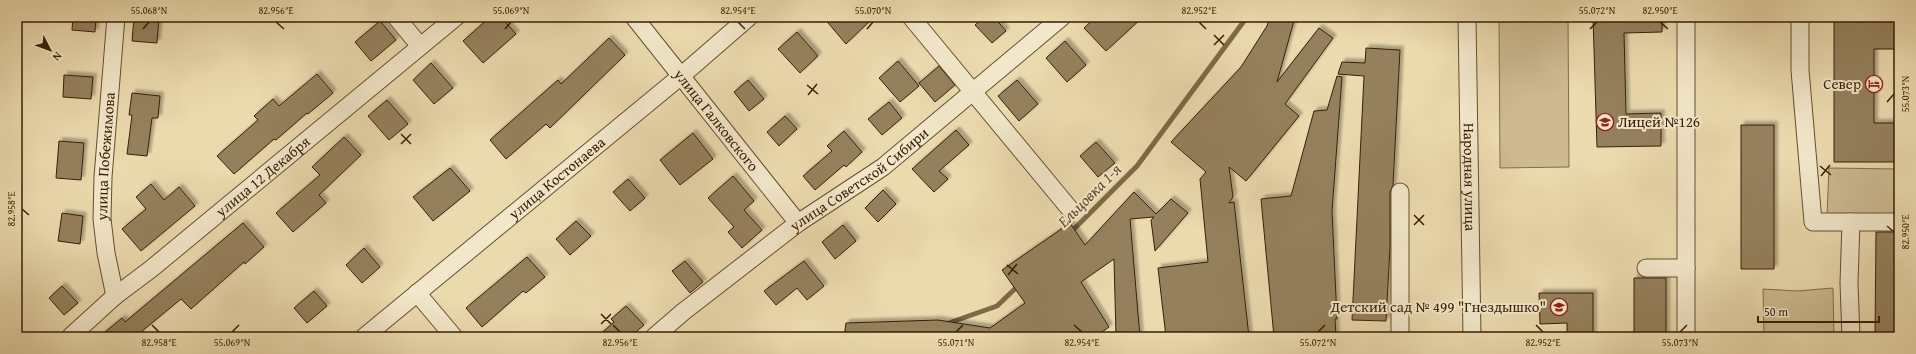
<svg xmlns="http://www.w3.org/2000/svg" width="1916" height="354" viewBox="0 0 1916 354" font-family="'Gentium Book Plus',serif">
<defs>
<filter id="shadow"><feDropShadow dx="3.5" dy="-3.5" stdDeviation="1" flood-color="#0004"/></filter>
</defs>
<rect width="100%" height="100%" fill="#ebdaae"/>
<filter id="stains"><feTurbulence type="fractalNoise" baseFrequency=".005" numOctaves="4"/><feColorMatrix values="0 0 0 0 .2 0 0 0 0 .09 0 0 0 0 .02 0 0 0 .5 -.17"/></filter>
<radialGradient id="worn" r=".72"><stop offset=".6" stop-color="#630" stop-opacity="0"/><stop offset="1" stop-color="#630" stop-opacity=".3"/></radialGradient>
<path fill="#cdba91" stroke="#826c4b" d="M1499 17H1568L1569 167 1500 168Z
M1829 168 1899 169V215H1827Z
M1833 288 1834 337H1764L1763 289 1797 291Z"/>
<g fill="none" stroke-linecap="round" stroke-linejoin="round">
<path stroke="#7f6948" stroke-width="5" d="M1070 233 1137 166 1247 17
M946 324 997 306 1020 284"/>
</g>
<path fill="#95805d" stroke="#381f05" filter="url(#shadow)" d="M73 17H96L95 32 72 30Z
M134 17H159L157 43 132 41Z
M490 17H501L516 34 483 63 463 41Z
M823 17H874L846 44Z
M984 17H994L1006 31 992 43 975 25Z
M1096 17H1143L1106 51 1084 28Z
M1270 17H1295L1277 82 1319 28 1333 38 1285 104 1299 116 1246 181 1229 167 1233 197 1229 203 1234 202 1249 337H1166L1158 268 1208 262 1200 179 1206 172 1171 142 1241 67 1267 26Z
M1593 17H1662V32L1624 33 1626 114 1661 113V146L1597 147Z
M1834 17H1899V49H1874V123H1899V162H1834Z
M380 21 396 40 371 61 355 42Z
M797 32 818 56 800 73 778 49Z
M609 38 625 55 550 128 546 124 506 159 490 140 558 80 561 84Z
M1065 41 1086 65 1067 82 1046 58Z
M1366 48 1400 50 1393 185 1390 192V247L1386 321 1352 320 1364 76 1338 74 1342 62 1365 63Z
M898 61 919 86 900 102 879 78Z
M431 63 453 88 434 104 413 80Z
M939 66 955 85 935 102 919 83Z
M317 74 333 93 308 114 307 113 276 140 274 139 234 174 217 156 258 120 254 116 273 99 279 106Z
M64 75 93 77 91 99 63 97Z
M1337 76 1342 77 1332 211 1337 319H1335L1336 337H1274L1261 199 1291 196 1314 111 1327 110Z
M748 80 764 99 749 111 734 92Z
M1017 80 1038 104 1019 121 998 96Z
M132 93 160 96 158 118H152L147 156 127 154 132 115H129Z
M387 100 408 124 389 140 368 116Z
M889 102 902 118 882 135 868 119Z
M785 116 797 129 779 146 767 132Z
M1741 125H1774V269H1741Z
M956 130 969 145 939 171 948 179 934 192 912 169Z
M844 131 862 152 846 167 844 165 815 190 803 176 832 151 827 146Z
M693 133 713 159 680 185 660 160Z
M344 137 361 155 319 195 326 203 293 232 276 213 320 175 312 167Z
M59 141 84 143 81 180 56 178Z
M1096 142 1115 163 1098 177 1080 156Z
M450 168 470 191 433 221 413 197Z
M733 176 754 201 744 210 762 230 742 248 728 232 734 227 708 198Z
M628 179 645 198 630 211 613 192Z
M151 184 164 200 179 187 195 206 141 251 122 229 146 209 136 197Z
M883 190 896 204 878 222 865 208Z
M1134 192 1156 214 1171 199 1188 213 1155 251 1151 220 1154 217 1130 219 1140 337H1116L1114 259 1081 282 1109 327 1095 337H844L846 323 938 320 990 328 1025 303 1002 270 1070 223 1085 245Z
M62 213 83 216 80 244 58 241Z
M576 221 591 236 570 255 556 239Z
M243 223 264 247 245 264 244 262 191 309 181 299 135 337H99L122 318 125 322Z
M843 225 856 241 835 259 822 242Z
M1876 232H1899V337H1875Z
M364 248 380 267 362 283 346 265Z
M527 257 545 277 526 293 523 291 482 327 466 308Z
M685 261 703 282 690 293 672 271Z
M804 261 824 286 807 300 797 288 776 305 764 291Z
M1634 278H1666V337H1634Z
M62 286 78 303 64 315 49 298Z
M314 291 327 306 307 323 294 308Z
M1539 293H1593V337H1567V323L1540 324Z
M626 306 644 325 630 337H597L614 322 611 319Z"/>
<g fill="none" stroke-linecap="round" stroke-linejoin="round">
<defs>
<g id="minor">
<path d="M396 17 420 46"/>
<path id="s1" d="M634 17 798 223"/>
<path d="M911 17 1069 208"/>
<path id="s2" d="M1467 17 1472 337"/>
<path d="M1800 17V70L1813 222H1899"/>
<path d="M1851 222 1849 283 1851 337"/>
<path d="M1646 268H1686"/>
<path d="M417 293 454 337"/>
<path id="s3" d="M115 296 106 253 102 219 103 177 116 17"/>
<path id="s4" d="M70 337 115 296 151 269 456 17"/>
<path id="s5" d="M364 337 681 76 749 17"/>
<path id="s6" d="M654 337 683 312 798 223 883 167 1062 17"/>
<path d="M1400 337V192"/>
<path d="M1686 337V17"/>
</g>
</defs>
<use href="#minor" stroke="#654e2f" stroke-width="19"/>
<use href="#minor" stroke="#f2e7ca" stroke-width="17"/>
</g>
<path fill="none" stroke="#381f05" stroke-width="1.5" d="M276 22 284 29M738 22 745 29M1199 22 1206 29M1660 22 1668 29M143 29 149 22M505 29 511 22M867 29 873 22M1590 29 1597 22M1214 35 1224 45M1214 45 1224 35M807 85 818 94M808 95 817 84M1887 102 1894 94M401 134 411 144M401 144 411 134M1820 166 1831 175M1821 176 1830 165M22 209 29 215M1414 215 1424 225M1414 225 1424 215M1887 226 1894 232M1007 265 1018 274M1008 275 1017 264M601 314 611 324M601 324 611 314M152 325 159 332M613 325 620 332M1074 325 1082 332M1536 325 1543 332M232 332 239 325M956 332 963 325M1318 332 1325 325M1680 332 1687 325"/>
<defs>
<symbol id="hotel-ring" viewBox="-11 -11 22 22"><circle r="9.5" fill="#f2e7ca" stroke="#8f2418" stroke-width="1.5"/><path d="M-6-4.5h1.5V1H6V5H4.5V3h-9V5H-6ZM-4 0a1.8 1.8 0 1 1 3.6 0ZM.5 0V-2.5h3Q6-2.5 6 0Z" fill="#8f2418"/></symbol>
<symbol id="school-ring" viewBox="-11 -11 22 22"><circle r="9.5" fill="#f2e7ca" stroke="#8f2418" stroke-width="1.5"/><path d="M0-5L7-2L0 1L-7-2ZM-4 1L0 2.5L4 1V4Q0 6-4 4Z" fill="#8f2418"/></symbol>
</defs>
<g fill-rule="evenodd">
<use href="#hotel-ring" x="1864" y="74" width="20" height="20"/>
<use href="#school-ring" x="1595" y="112" width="20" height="20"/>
<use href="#school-ring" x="1549" y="297" width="20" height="20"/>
</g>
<g text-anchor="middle" stroke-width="4" stroke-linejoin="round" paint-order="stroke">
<g font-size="15" fill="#381f05" stroke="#f2e7ca" text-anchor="end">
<text x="1861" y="89">Север</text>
<text x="1618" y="127" text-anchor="start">Лицей №126</text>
<text x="1546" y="312">Детский сад № 499 "Гнездышко"</text>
</g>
<g font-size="15" fill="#381f05" stroke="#f2e7ca">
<text dy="5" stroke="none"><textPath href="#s1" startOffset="132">улица Галковского</textPath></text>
<text dy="5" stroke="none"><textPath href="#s3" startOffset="141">улица Побежимова</textPath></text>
<text dy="5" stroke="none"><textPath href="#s4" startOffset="251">улица 12 Декабря</textPath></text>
<text dy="5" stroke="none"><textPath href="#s2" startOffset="160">Народная улица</textPath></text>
<text dy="5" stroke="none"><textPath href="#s5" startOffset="250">улица Костонаева</textPath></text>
<text dy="5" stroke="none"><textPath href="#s6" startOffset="259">улица Советской Сибири</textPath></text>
</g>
<g font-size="16" font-style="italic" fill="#614a2c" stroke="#f2e7ca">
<text transform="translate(1089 195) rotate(-45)" y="6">Ельцовка 1-я</text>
</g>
</g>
<rect width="1916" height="354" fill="none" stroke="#ebdaae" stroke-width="44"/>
<g transform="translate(50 50) rotate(132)" stroke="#f2e7ca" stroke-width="3" paint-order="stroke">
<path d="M0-3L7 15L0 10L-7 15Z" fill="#381f05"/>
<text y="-6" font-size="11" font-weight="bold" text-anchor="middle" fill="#381f05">N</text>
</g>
<path d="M1758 316v6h121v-6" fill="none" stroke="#381f05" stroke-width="2"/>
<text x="1764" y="316" font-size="12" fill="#381f05" stroke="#f2e7ca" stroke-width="3" paint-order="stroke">50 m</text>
<rect x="22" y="22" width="1872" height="310" fill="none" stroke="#381f05" stroke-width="1.5"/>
<g font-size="10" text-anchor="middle" fill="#381f05">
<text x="149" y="14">55.068°N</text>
<text x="276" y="14">82.956°E</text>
<text x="511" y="14">55.069°N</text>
<text x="738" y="14">82.954°E</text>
<text x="873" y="14">55.070°N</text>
<text x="1199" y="14">82.952°E</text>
<text x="1597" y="14">55.072°N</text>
<text x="1660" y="14">82.950°E</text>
<text transform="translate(1905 94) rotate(-90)" y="4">55.073°N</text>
<text transform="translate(11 209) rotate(-90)" y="4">82.958°E</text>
<text transform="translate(1905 232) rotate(-90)" y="4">82.950°E</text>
<text x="159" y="346">82.958°E</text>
<text x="232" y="346">55.069°N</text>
<text x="620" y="346">82.956°E</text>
<text x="956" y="346">55.071°N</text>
<text x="1082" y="346">82.954°E</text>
<text x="1318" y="346">55.072°N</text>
<text x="1543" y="346">82.952°E</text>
<text x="1680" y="346">55.073°N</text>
</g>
<rect width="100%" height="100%" filter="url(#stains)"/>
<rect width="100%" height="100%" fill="url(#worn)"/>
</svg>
